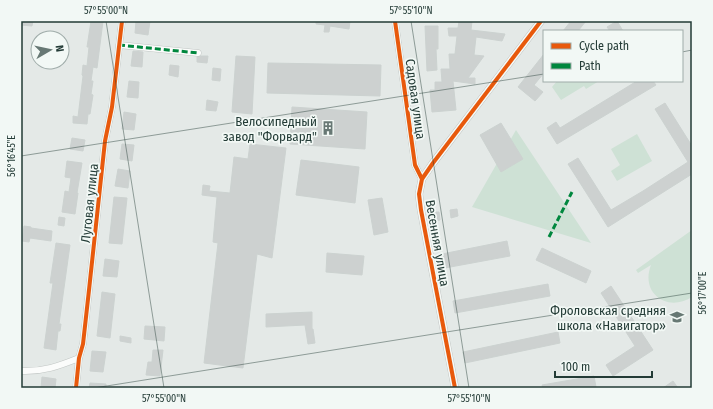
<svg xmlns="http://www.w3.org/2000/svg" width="713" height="409" viewBox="0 0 713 409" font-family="'Fira Sans Condensed',sans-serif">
<rect width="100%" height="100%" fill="#e4e9e7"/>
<path fill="#cee1d5" d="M557 81H599L586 89 584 86 561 100 552 87Z
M516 130 591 243 472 207Z
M637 134 652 161 617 181 611 171 620 165 611 149Z
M692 230V297C667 313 640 293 651 265L638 273 636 270Z"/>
<path fill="#cdd1d0" stroke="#ccd2d0" d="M21 21H33L32 26 21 25Z
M91 21H103L97 68 93 67 91 81H93L91 94 93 95 90 114H88L87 124 73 123V116L78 117 83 76 82 75 83 65 87 66 89 47H87Z
M136 21H150L148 35 135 33Z
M316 21H350L349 29 330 26 329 32H324L325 25 316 24Z
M459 21H472L471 30 505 34 502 41 476 37 474 55 484 56 468 78H475V84L453 81 456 110 432 112 430 90H435V82H442L441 69H450L449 54H455L457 36H449L448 28H458Z
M571 21H586L578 31H563Z
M617 21 623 31H610L607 27Z
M425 26H438V49H436L437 70 427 71Z
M133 51 143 52 142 67 131 66Z
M544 54V73L534 85 543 92 535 101 518 87Z
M201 56H208L207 63 197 62V57Z
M236 56 255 57 252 114 232 112Z
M268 63 381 65 380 96 267 93Z
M170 65 179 66 178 77 169 75Z
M213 68 221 69 220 81 212 80Z
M129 81 139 82 138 98 127 97Z
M637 81H653L656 85 557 144 547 128 556 122 560 128Z
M207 100 218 102 216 111 206 110Z
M665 103 692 146V174L608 227 568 164 578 158 611 210 643 191 688 162 655 109Z
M292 107 367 112 365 149 290 144Z
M124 112 136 114 134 130 122 129Z
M501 123 523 159 501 172 480 135Z
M72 138 85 140 83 151 70 149Z
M122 144 134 145 132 161 120 159Z
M250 144 286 148 272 258 257 254 243 368 204 363 218 243 213 242 217 197 202 195 203 185 210 186 209 191 230 193 234 157 248 159Z
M301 160 359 167 355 203 296 195Z
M67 161 82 163 77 193H78L75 214 62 212 65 191 69 192 71 178 65 177Z
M118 169 130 171 128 188 115 186Z
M114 197 127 198 122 244 109 243Z
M382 198 388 232 374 235 368 200Z
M457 209 458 216 451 218 450 210Z
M433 212H439L440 220 434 221Z
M59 217 65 218 64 226 58 225Z
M24 226 31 227V228L52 231 51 241 30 238 29 242 22 241Z
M507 241 510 256 445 268 442 254Z
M56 243 70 245 59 324H61L60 331H58L56 350 44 348 53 283H50Z
M542 248 591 271 586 283 536 260Z
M327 253 364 256 362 275 326 272Z
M105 259 119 261 117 277 103 276Z
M548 284 550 296 455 313 453 301Z
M611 286 653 350 613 376 606 365 635 346 601 293Z
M102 292 115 294 110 338 97 336Z
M312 312V329H313L315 343 308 344 305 325 266 327V314Z
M145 326 165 327 164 341 144 339Z
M558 332 560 343 465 363 463 352Z
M120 336 131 338V343L120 341Z
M153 350H163L160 376 146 375 148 362H152Z
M92 351 106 352 103 372 90 371Z
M594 376 596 387 543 388 542 385Z
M42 377 56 379 55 388H41Z
M673 381 678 388H663Z
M90 383 106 384V388H89Z"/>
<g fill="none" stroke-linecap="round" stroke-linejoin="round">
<defs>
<path id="minor" d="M395 21 415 165 422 179
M119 45 198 53
M21 371C43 372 59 366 79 358
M76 388 79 358 83 344 89 290 105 141 112 107 122 21"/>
<path id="tertiary" d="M455 388 421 210 419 194 422 179 433 163 541 21"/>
</defs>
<use href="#minor" stroke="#c1c6c4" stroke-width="7"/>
<use href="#tertiary" stroke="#c1c6c4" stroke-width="8"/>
<use href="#minor" stroke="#fbfcfb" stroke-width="6"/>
<use href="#tertiary" stroke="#fbfcfb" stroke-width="7"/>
<path stroke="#00873e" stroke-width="3" stroke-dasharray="6 3" stroke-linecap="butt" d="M119 45 198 53
M549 237 572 192"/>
<defs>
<path id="cycleway" d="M395 21 415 165 422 179
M76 388 79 358 83 344 89 290 105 141 112 107 122 21
M455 388 421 210 419 194 422 179 433 163 541 21"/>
</defs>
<use href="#cycleway" stroke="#f2f8f5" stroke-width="6"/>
<use href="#cycleway" stroke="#e8590c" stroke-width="4"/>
</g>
<path fill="none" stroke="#233b36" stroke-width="1" stroke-opacity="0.45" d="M106 21 164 388M411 21 469 388M682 52 692 50M21 156 544 74M94 388 692 293"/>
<defs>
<symbol id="building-bare" viewBox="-9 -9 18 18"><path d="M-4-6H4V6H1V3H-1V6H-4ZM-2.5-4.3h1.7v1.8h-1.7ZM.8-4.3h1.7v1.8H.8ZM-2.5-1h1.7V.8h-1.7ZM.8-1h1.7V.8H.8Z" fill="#677874" stroke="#f2f8f5" stroke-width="2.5" paint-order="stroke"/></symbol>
<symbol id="school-bare" viewBox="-9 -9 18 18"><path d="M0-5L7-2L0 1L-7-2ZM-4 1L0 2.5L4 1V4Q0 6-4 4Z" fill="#677874" stroke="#f2f8f5" stroke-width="2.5" paint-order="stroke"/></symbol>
</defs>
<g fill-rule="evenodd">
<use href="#building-bare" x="318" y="118" width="20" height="20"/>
<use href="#school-bare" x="667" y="307" width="20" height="20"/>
</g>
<g text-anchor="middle" stroke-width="3.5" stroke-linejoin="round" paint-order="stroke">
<g font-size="13" fill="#233b36" stroke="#f2f8f5">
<text transform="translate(416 99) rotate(82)" y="5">Садовая улица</text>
<text transform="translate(89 203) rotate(-84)" y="5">Луговая улица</text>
<text transform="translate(438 243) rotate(80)" y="5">Весенняя улица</text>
</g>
<g font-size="13" fill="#233b36" stroke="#f2f8f5" text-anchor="end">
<text x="317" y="126">Велосипедный<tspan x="317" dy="15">завод "Форвард"</tspan></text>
<text x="666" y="315">Фроловская средняя<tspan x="666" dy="15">школа «Навигатор»</tspan></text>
</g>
</g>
<rect width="713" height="409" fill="none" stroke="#f2f8f5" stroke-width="44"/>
<rect x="543" y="30" width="140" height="52" fill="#f2f8f5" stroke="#9faca9"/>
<rect x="551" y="43" width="20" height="6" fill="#e8590c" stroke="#9faca9"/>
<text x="579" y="50" font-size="12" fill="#233b36">Cycle path</text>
<rect x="551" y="63" width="20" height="6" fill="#00873e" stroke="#9faca9"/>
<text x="579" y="70" font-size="12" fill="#233b36">Path</text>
<g transform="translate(50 50) rotate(81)"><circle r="19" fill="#f2f8f5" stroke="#9faca9"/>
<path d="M0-3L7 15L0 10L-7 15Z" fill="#677874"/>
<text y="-6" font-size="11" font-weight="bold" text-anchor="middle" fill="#233b36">N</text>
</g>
<path d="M555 371v6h97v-6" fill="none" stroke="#233b36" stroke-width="2"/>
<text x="561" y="371" font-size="12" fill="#233b36" stroke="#f2f8f5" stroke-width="3" paint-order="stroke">100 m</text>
<rect x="22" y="22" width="669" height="365" fill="none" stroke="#233b36" stroke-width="1.5"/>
<g font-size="10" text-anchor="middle" fill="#233b36">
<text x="106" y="14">57°55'00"N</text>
<text x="411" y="14">57°55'10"N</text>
<text transform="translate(11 156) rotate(-90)" y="4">56°16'45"E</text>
<text transform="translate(702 293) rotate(-90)" y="4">56°17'00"E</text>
<text x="164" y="402">57°55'00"N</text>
<text x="469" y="402">57°55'10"N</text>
</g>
</svg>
